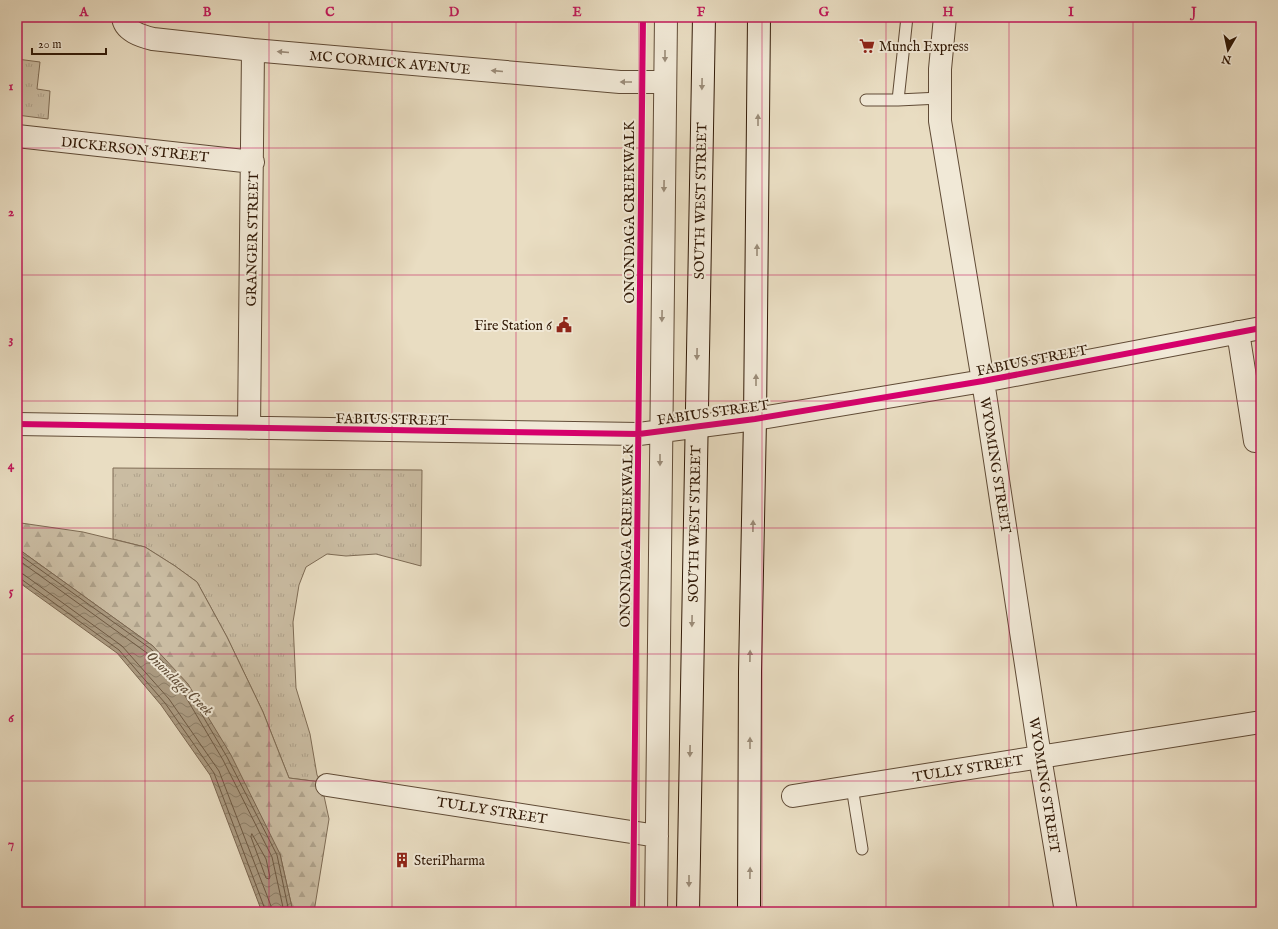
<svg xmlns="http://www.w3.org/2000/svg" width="1278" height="929" viewBox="0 0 1278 929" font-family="'IM FELL English',serif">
<defs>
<pattern id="grass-tufts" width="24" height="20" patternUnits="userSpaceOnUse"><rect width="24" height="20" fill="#cabca2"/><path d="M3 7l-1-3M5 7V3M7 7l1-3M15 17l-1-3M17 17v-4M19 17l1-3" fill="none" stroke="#aea18a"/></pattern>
<pattern id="forest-firs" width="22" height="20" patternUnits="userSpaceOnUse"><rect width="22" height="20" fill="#cabca2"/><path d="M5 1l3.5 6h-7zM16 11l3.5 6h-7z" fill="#aea18a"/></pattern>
<pattern id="water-waves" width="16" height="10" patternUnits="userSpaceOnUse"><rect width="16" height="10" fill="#ab9b82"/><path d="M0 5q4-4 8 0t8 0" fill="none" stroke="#8c7e68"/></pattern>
</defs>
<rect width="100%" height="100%" fill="#e9ddc2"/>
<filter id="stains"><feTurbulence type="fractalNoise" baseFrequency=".005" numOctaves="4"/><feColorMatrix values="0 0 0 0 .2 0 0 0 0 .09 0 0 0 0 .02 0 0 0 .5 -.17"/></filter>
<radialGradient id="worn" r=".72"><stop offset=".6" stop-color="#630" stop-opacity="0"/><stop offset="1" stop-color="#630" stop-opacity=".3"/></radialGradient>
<path fill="url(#grass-tufts)" stroke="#7e6b54" d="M17 59 40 62 37 89 50 91 48 119 17 115Z
M113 468 422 470 421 566 376 554 346 556 327 554 306 567 299 585 293 622 296 688 310 734 317 775 321 782 289 778 263 712 227 637 197 582 175 566 145 547 113 539Z"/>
<path fill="url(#forest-firs)" stroke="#7e6b54" d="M17 517 21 523 83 532 145 547 175 566 197 582 227 637 263 712 289 778 321 782 329 819 314 912H293L280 854 153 646 17 548Z"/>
<path fill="url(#water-waves)" stroke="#7b6751" d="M17 548 153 646 188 684 231 755 280 854 293 912H262L210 775 161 705 117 653 17 581Z"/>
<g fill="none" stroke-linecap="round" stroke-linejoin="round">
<path stroke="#6e5a44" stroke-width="1" d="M17 553 151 649 185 686 227 757 277 855 289 912
M17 559 147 653 181 689 223 760 272 857 284 912
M17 573 23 574 122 646 169 699 219 771 271 906V912
M17 578 21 579 119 650 165 703 214 773 266 912
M252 834 266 859 270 877 269 879 266 878 251 837Z"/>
<defs>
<path id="service" d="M907 17 898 100 940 98
M866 100H898
M852 787 862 849"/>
<path id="minor" d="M123 17C124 31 141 36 153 39L253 50 620 82H665
M945 17 940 69V121L983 381 1040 757 1066 912
M17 136 253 162
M1238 332 1255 441
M17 424 639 434 755 419 983 381 1261 328
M249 428 253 50
M327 785 657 836
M793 796 1261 722
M656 912 666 17"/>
<path id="secondary" d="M688 912 704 17
M749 912 750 672 755 419 759 17"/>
</defs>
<use href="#service" stroke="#604b36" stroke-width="13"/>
<use href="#minor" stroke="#604b36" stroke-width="24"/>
<use href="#secondary" stroke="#321a07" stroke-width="24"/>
<use href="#service" stroke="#f1e9d7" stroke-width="11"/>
<use href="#minor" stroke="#f1e9d7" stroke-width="22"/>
<use href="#secondary" stroke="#f1e9d7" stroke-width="22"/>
<defs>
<path id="cycleway" d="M17 424 639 434 755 419 983 381 1261 328
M633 912 643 17"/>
</defs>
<use href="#cycleway" stroke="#f1e9d7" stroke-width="8"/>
<use href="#cycleway" stroke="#d6006c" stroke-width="6"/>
</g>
<defs><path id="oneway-solid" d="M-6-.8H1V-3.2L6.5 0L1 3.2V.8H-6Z"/></defs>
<g fill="#9b8c79">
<use href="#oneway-solid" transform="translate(283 52) rotate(-175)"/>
<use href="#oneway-solid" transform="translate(665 56) rotate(90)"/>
<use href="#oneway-solid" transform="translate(497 71) rotate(-175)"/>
<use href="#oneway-solid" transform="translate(626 82) rotate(-180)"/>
<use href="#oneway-solid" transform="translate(702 84) rotate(91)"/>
<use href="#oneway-solid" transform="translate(758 120) rotate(-90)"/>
<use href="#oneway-solid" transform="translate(664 186) rotate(91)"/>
<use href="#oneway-solid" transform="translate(757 250) rotate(-90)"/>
<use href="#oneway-solid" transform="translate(662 316) rotate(91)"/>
<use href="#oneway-solid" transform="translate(697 354) rotate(91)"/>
<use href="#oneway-solid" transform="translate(756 380) rotate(-90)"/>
<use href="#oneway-solid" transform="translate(660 460) rotate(90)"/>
<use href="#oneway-solid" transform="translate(753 526) rotate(-89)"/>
<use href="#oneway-solid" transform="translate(692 621) rotate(91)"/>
<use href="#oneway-solid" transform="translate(750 656) rotate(-89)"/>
<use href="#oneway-solid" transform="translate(750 743) rotate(-90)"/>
<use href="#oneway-solid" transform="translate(690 751) rotate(91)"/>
<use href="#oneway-solid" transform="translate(750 873) rotate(-89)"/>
<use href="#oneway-solid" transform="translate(689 881) rotate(90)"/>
</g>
<path fill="none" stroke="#c2185b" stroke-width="1" stroke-opacity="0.55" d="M145 17V912M269 17V912M392 17V912M516 17V912M639 17V912M762 17V912M886 17V912M1009 17V912M1133 17V912M17 148H1261M17 275H1261M17 401H1261M17 528H1261M17 654H1261M17 781H1261"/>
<defs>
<symbol id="supermarket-bare" viewBox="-9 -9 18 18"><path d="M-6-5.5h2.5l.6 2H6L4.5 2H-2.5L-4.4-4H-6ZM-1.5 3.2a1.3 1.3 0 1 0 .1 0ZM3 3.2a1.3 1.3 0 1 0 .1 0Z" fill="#8f2418" stroke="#f1e9d7" stroke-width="2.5" paint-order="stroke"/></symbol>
<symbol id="civic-bare" viewBox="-9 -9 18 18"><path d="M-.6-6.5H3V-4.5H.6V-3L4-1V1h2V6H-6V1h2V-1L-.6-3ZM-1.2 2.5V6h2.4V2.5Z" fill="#8f2418" stroke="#f1e9d7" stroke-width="2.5" paint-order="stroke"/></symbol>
<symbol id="building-bare" viewBox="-9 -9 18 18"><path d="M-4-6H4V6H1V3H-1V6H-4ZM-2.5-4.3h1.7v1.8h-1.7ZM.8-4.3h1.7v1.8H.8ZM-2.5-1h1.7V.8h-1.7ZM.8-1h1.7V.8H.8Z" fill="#8f2418" stroke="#f1e9d7" stroke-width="2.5" paint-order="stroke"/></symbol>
</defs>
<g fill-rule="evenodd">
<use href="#supermarket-bare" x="856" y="35" width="22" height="22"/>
<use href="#civic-bare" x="553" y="314" width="22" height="22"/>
<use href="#building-bare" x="391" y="849" width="22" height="22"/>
</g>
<g text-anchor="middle" stroke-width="4" stroke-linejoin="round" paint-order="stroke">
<g font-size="14" fill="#321a07" stroke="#f1e9d7" text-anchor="start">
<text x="879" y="51">Munch Express</text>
<text x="552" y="330" text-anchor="end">Fire Station 6</text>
<text x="414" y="865">SteriPharma</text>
</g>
<g font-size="14" fill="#321a07" stroke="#f1e9d7">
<text transform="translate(390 62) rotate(5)" y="5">MC CORMICK AVENUE</text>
<text transform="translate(135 149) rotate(6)" y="5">DICKERSON STREET</text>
<text transform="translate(700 201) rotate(-89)" y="5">SOUTH WEST STREET</text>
<text transform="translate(629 212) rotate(-90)" y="5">ONONDAGA CREEKWALK</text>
<text transform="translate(252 239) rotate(-89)" y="5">GRANGER STREET</text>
<text transform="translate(1032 360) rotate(-11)" y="5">FABIUS STREET</text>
<text transform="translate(713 412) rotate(-8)" y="5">FABIUS STREET</text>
<text transform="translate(392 419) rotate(1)" y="5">FABIUS STREET</text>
<text transform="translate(996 465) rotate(81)" y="5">WYOMING STREET</text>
<text transform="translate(694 524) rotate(-89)" y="5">SOUTH WEST STREET</text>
<text transform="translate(626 536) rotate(-89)" y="5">ONONDAGA CREEKWALK</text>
<text transform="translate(968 768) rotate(-9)" y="5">TULLY STREET</text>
<text transform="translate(1045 785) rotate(81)" y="5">WYOMING STREET</text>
<text transform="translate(492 810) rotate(9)" y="5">TULLY STREET</text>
</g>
<g font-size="15" font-style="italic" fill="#624e38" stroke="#f1e9d7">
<text transform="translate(180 683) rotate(44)" y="5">Onondaga Creek</text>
</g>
</g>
<rect width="1278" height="929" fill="none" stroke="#e9ddc2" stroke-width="44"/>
<g transform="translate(1228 50) rotate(189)" stroke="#f1e9d7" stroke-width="3" paint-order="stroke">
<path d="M0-3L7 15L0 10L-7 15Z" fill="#321a07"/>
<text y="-6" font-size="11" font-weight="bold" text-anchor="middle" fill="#321a07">N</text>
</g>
<path d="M32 48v6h74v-6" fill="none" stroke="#321a07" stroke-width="2"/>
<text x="38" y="48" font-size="12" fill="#321a07" stroke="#f1e9d7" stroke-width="3" paint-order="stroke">20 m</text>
<rect x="22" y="22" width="1234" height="885" fill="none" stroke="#c2185b" stroke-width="1.5"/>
<g font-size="13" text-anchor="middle" font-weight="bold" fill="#c2185b">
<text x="84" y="16">A</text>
<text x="207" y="16">B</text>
<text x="330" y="16">C</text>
<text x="454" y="16">D</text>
<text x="577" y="16">E</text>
<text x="701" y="16">F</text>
<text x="824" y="16">G</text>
<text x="948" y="16">H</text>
<text x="1071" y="16">I</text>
<text x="1194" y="16">J</text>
<text x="11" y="90">1</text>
<text x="11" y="216">2</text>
<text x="11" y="343">3</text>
<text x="11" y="469">4</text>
<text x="11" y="595">5</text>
<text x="11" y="722">6</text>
<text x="11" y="848">7</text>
</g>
<rect width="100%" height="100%" filter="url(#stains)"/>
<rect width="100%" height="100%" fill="url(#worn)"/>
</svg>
